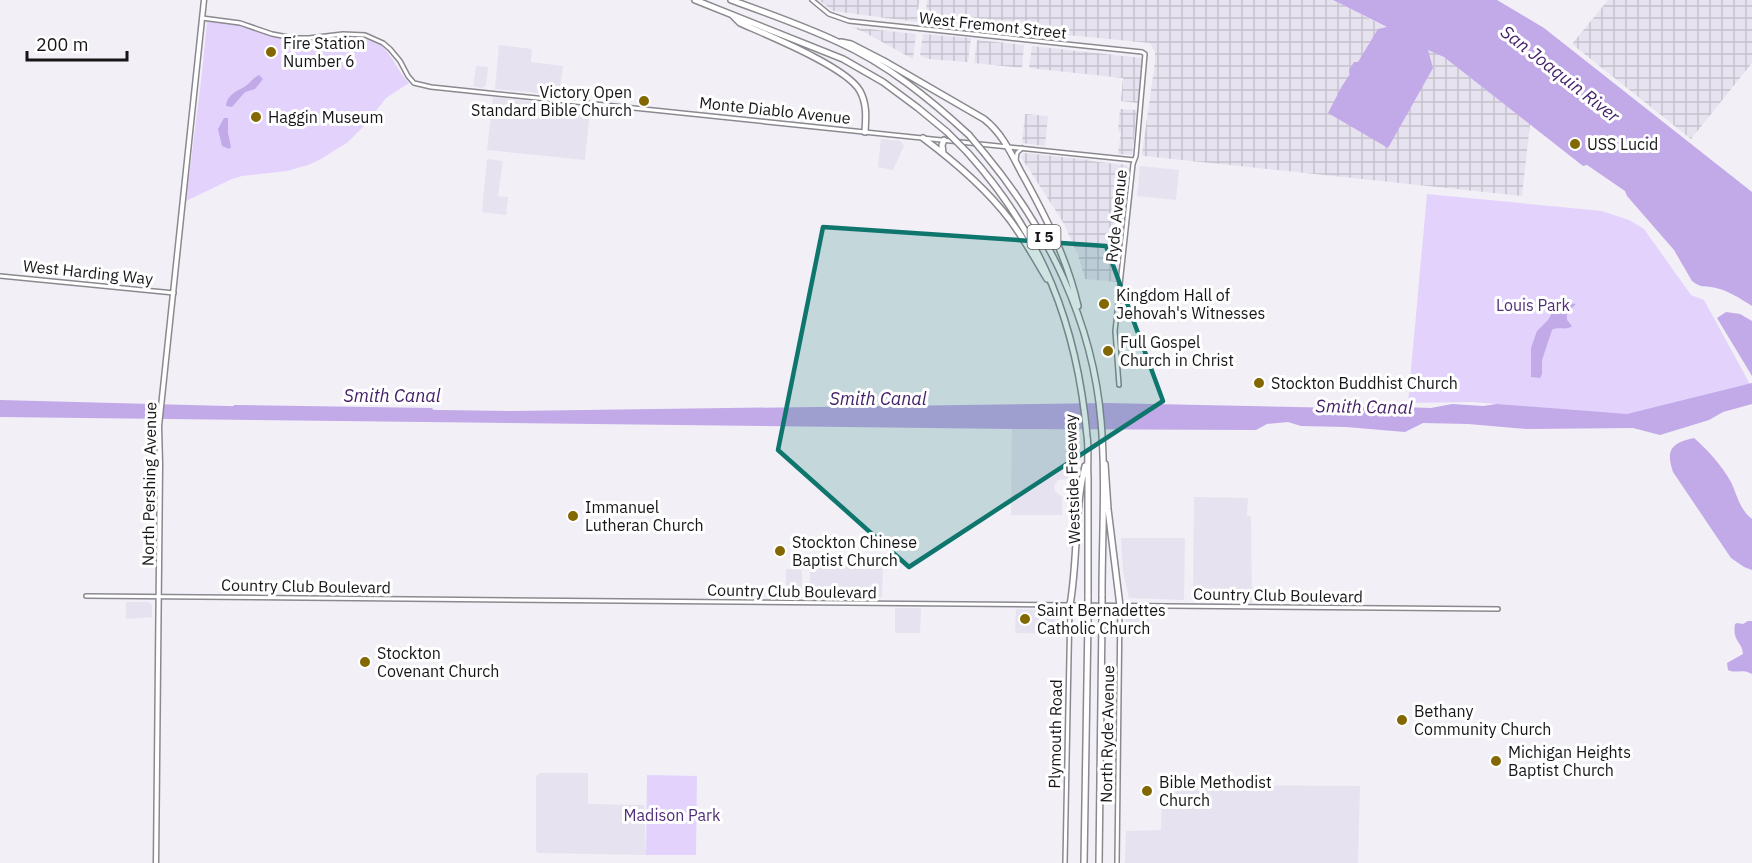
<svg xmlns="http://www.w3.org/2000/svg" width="1752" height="863" viewBox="0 0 1752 863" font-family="'IBM Plex Sans',sans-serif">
<defs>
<pattern id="industrial-grid" width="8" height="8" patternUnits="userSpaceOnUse" patternTransform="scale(1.5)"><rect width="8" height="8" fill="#e7e2f0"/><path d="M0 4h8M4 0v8" fill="none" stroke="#c5c1cd"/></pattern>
</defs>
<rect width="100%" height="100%" fill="#f2eff7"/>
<path fill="#e7e2f0" d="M499 45 532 49 531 62 563 66 559 95 495 89Z
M476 66 488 67 486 85 483 88 473 86Z
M493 97 590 108 585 160 487 150Z
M881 139 901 141 904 146 893 170 878 167Z
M487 159 503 161 498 196 508 197 506 215 482 212Z
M1140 166 1179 170 1176 200 1137 196Z
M1012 429H1069L1068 479 1058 480 1054 486 1055 491 1062 497V515H1011Z
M1194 497 1248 498 1247 516H1251L1252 603 1193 601Z
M1121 538H1185L1184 600 1129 598 1123 572Z
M810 566 883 567 882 597 810 596Z
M786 569 802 570V594L799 597 786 596Z
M126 602H149L152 605V617L126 619Z
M895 608H921L920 633H895Z
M1016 609 1061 611 1065 613V634L1015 633Z
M1129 611H1149V637H1125L1126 614Z
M540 773H588V804L644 805 646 855 538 853 536 850V776Z
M1162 785 1360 786 1358 863H1125L1126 831 1161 830Z"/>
<path fill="url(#industrial-grid)" d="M819 0H919L917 22 833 11Z
M927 0H1333L1444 57 1530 124 1522 196 1144 156 1142 154 1155 62V52L1150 43 925 21Z
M1608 0H1752V63L1691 139 1572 44Z
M851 27 916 34 913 59 864 32Z
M923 34 971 38 968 62 928 59 920 55Z
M977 40 1024 45 1022 68 974 63Z
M1032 46 1142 58 1138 103 1121 101 1123 78 1029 68Z
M1120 109 1137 110 1132 155 1118 154 1121 132 1118 131Z
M1025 114 1048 116 1045 146 1022 143Z
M1024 153 1090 160V161L1126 165 1129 168 1118 282 1085 279 1078 255 1063 222 1021 157Z"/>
<path fill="#e3d3fc" d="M223 21C251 27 271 39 300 39 327 39 354 27 378 43 393 54 397 71 409 83L386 98 364 126 348 142 321 159 308 165 287 171 242 176 232 179 186 201 202 73 207 22Z
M1427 194 1602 211 1629 220 1644 229 1691 295 1704 300 1751 386 1630 415 1472 402 1408 403Z
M647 775 697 776 696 855H646Z"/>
<path fill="#c2a9e8" d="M1333 0H1497L1544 28 1752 192V306C1741 299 1729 291 1716 288 1705 285 1702 289 1692 281L1674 250 1627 196 1625 191 1587 165 1583 166 1444 57 1428 50 1433 68 1388 148 1328 113 1342 86 1350 74 1349 70 1354 62H1358L1378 29 1387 27Z
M259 75 263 79 255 89 245 92 232 107 226 106C227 94 238 91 247 85 252 81 253 78 259 75Z
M224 118H228V133L231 147 229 149 222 146 218 129Z
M1569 303 1576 304C1570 310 1566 311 1567 320L1572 326C1566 331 1558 326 1552 330L1542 360V374L1540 378 1531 377V348L1537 331 1548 320 1552 313Z
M1726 312 1740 314 1752 321V376L1717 318Z
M1752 383V404L1723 412 1709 420 1660 435 1633 428 1527 429 1468 424 1423 423 1405 432 1346 427 1301 426 1288 422 1267 424 1256 430 1013 429 0 417V400L299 408 511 411 1106 403 1342 408 1372 406 1431 408 1452 404 1483 406 1497 404 1627 414Z
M1694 438C1708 450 1722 466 1731 482 1737 495 1740 510 1752 519V570L1744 567 1731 558 1673 472C1666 451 1670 443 1694 438Z
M1748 621H1752V674C1742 668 1736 674 1728 670L1727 663 1743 654C1742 641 1732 642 1735 624L1737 623 1743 624Z"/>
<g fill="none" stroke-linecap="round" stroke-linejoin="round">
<path stroke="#c2a9e8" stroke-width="4" d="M235 407 431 410"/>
<defs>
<path id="tertiary" d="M812 0 829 14 849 21 1142 52 1145 54 1136 156 1133 164 1115 331 1119 385
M202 18 240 23 272 34 293 38H309L343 34 365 35 383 43 390 49 400 61 408 76 414 83 431 87 1134 160
M1016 160 1017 153 1022 148
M0 276 174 293
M86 596 1498 609
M1065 863 1070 605
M1117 863 1120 606"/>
<path id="secondary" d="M156 863 160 465 159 426 204 0"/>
<path id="motorway" d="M695 0 843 59 883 82 918 108 947 132
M731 0C767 13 804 26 838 42 887 64 930 99 969 135
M733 16 740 23C767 35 847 67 860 91 867 104 866 117 865 132
M841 42 851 44 884 61 984 119C1002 133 1011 153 1021 172 1045 215 1067 258 1078 306
M923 138C955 162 986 188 1010 220 1024 239 1035 259 1047 279
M943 153 942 145 944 140
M968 153C1043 237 1077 325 1087 436 1089 450 1087 464 1088 477 1088 517 1088 556 1088 596
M985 154C1048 230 1093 322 1101 421 1106 479 1102 537 1102 595
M1105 464 1108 509 1120 606
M1070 605C1078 560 1074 512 1085 466
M1084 863 1088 620
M1099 863 1102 618"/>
</defs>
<use href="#tertiary" stroke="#8b898f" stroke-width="6"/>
<use href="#secondary" stroke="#8b898f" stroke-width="7"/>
<use href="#motorway" stroke="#8b898f" stroke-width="8"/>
<use href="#tertiary" stroke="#fff" stroke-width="3"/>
<use href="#secondary" stroke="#fff" stroke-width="4"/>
<use href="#motorway" stroke="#fff" stroke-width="5"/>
<defs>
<path id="motorway-bridge" d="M947 132 968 153
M969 135 985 154
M1102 595V618
M1088 596V620"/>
</defs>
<use href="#motorway-bridge" stroke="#8b898f" stroke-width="8" stroke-linecap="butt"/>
<use href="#motorway-bridge" stroke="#fff" stroke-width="5"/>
</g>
<path fill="#0f766e" fill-opacity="0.2" stroke="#0f766e" stroke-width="4.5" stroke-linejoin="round" d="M823 227 1106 246 1163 401 909 567 778 450Z"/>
<g fill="#836700" stroke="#fff" stroke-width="2">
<circle cx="271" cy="52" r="6"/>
<circle cx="644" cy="101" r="6"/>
<circle cx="256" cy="117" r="6"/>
<circle cx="1575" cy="144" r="6"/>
<circle cx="1104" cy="304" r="6"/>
<circle cx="1108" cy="351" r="6"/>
<circle cx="1259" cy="383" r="6"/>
<circle cx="573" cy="516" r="6"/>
<circle cx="780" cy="551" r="6"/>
<circle cx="1025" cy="619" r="6"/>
<circle cx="365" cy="662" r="6"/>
<circle cx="1402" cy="720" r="6"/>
<circle cx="1496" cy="761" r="6"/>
<circle cx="1147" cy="791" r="6"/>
</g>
<g text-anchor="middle" stroke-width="6" stroke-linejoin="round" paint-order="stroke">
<rect fill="#fff" stroke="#5c5b5d" stroke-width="1.5" x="1027.5" y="225" width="33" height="24" rx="4.5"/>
<g font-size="15" font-weight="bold" fill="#161518">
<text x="1044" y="242">I 5</text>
</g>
<g font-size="16" fill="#161518" stroke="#fff">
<text transform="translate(993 25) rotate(6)" y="6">West Fremont Street</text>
<text transform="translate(775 110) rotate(6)" y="6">Monte Diablo Avenue</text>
<text transform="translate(1116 216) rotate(-84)" y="6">Ryde Avenue</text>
<text transform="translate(88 272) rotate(6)" y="6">West Harding Way</text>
<text transform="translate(1072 479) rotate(-92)" y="6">Westside Freeway</text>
<text transform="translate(149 484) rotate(-89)" y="6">North Pershing Avenue</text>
<text transform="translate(306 586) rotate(1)" y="6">Country Club Boulevard</text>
<text transform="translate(792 591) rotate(1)" y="6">Country Club Boulevard</text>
<text transform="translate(1278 595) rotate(1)" y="6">Country Club Boulevard</text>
<text transform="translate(1055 734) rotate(-89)" y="6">Plymouth Road</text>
<text transform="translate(1107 734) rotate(-89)" y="6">North Ryde Avenue</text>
</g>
<g font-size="16" fill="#161518" stroke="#fff" text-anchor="start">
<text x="283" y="49">Fire Station<tspan x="283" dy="18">Number 6</tspan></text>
<text x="632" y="98" text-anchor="end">Victory Open<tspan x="632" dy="18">Standard Bible Church</tspan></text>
<text x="268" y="123">Haggin Museum</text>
<text x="1587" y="150">USS Lucid</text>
<text x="1116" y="301">Kingdom Hall of<tspan x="1116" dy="18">Jehovah's Witnesses</tspan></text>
<text x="1120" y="348">Full Gospel<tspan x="1120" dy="18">Church in Christ</tspan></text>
<text x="1271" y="389">Stockton Buddhist Church</text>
<text x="585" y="513">Immanuel<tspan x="585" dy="18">Lutheran Church</tspan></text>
<text x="792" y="548">Stockton Chinese<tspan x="792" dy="18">Baptist Church</tspan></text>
<text x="1037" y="616">Saint Bernadettes<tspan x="1037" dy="18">Catholic Church</tspan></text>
<text x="377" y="659">Stockton<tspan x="377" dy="18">Covenant Church</tspan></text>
<text x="1414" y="717">Bethany<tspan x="1414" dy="18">Community Church</tspan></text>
<text x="1508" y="758">Michigan Heights<tspan x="1508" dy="18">Baptist Church</tspan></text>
<text x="1159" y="788">Bible Methodist<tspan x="1159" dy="18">Church</tspan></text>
</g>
<g font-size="16" fill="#512f78" stroke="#fff">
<text x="1533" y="311">Louis Park</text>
<text x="672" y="821">Madison Park</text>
</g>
<g font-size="18" font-style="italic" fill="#421f67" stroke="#fff">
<text transform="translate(1560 74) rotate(38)" y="6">San Joaquin River</text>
<text x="392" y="402">Smith Canal</text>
<text x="878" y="405">Smith Canal</text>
<text transform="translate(1364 407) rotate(1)" y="6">Smith Canal</text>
</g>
</g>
<path d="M27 51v9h100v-9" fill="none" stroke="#161518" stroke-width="3"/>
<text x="36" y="51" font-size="18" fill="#161518" stroke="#ffffff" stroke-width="4.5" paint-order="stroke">200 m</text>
</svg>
